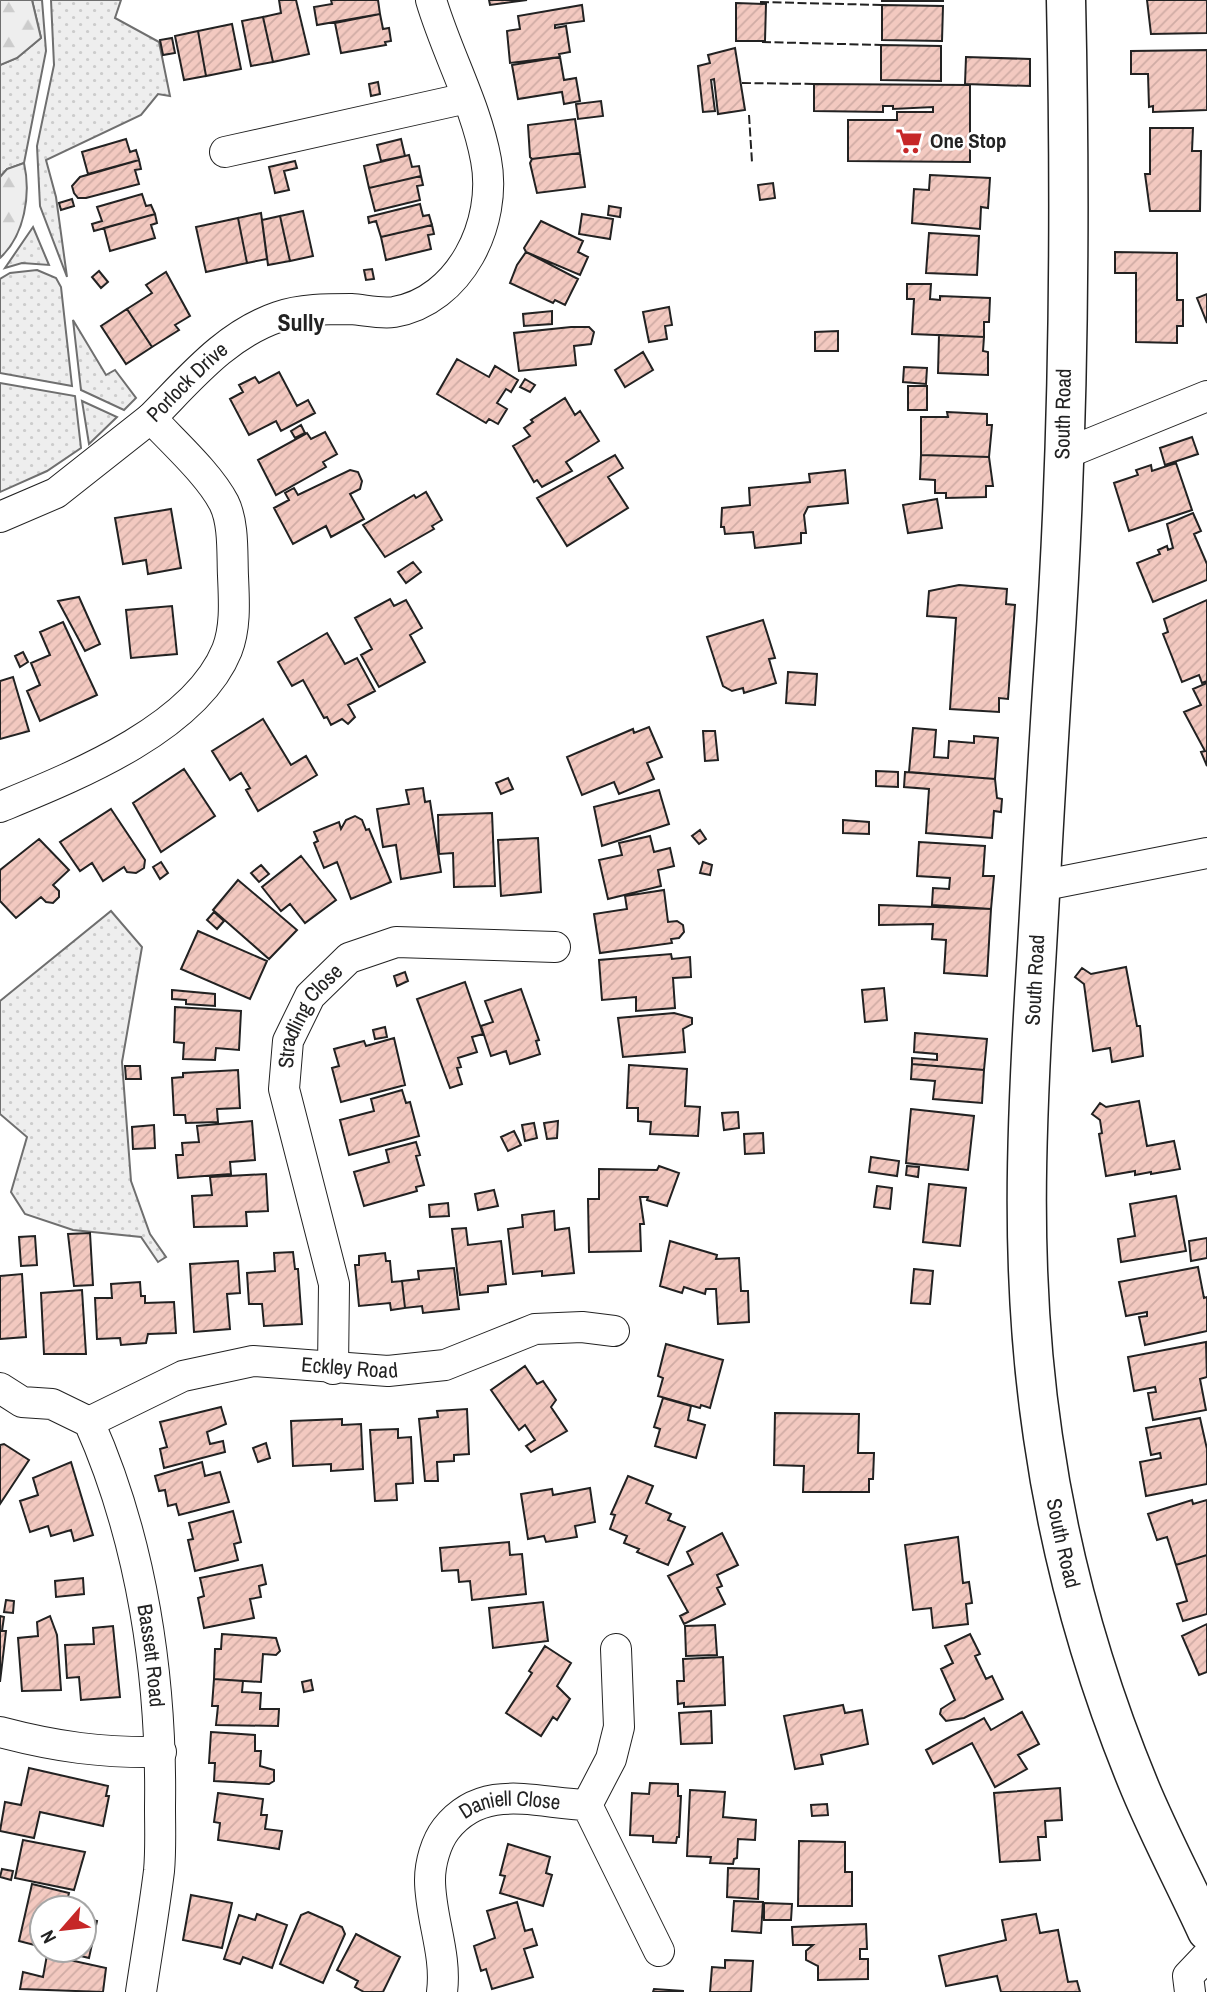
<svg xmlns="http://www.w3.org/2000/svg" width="1207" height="1992" viewBox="0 0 1207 1992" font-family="'Archivo Narrow',sans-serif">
<defs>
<pattern id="grass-dots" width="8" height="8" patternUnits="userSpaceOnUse" patternTransform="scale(1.75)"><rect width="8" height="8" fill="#eee"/><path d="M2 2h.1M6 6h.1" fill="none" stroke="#ccc" stroke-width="1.8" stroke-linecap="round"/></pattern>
<pattern id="forest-firs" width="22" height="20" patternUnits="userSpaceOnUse" patternTransform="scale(1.75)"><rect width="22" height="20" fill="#eee"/><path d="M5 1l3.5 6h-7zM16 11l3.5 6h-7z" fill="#ccc"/></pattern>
<pattern id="building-hatch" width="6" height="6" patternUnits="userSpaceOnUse" patternTransform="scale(1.75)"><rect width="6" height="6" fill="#f3c9c0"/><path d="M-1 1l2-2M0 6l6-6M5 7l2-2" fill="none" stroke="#d0aca5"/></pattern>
</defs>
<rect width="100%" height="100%" fill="#fff"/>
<path fill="url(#grass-dots)" stroke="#6f6f6f" stroke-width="2" d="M32 0H42L46 51 24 163 7 169 0 177V65L17 58 41 38Z
M51 0H121L115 18 159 42 170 96 158 94 141 115 46 160 56 197 67 277 40 206 37 146 54 65Z
M33 227 49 265 22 263 5 268Z
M37 270 56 278 61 287 72 386 0 373V279L10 273Z
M73 320 106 375 115 370 136 398 124 410 81 390Z
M0 383 75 396 81 448 47 471 0 492Z
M82 401 117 417 89 444Z
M111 911 142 947 122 1062 131 1181 150 1234 166 1257 158 1262 141 1237 73 1230 25 1214 11 1192 27 1137 0 1114V1001Z"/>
<path fill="url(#forest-firs)" stroke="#6f6f6f" stroke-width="2" d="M0 0H32L41 38 17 58 0 65Z
M24 163C31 194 25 235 0 258V177L7 169Z"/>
<path fill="url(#building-hatch)" stroke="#222" stroke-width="2" d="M279 0H296L309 54 273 62 263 17 281 13Z
M331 0H378L380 14 317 25 314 7 332 4Z
M489 0H527L490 5Z
M882 0H943V1H882Z
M1147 0H1207V33L1151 34Z
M736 3 766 4 765 41H736Z
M582 5 584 21 555 25V28L566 26 570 52 559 54 560 57 510 63 507 31 520 29 518 16Z
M882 5 943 6 942 41 882 40Z
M380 14 383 29 389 28 391 41 385 42 386 45 341 53 335 23Z
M263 17 273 62 251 66 242 21Z
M232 24 241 69 206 76 198 31Z
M198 31 206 76 184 80 175 36Z
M172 38 175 53 163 55 160 40Z
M881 45 941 46V81L881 80Z
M735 48 745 110 718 114 714 79 711 80 715 111 703 112 698 66 710 63 708 55Z
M1207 50V110L1153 112V106L1149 107 1148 74H1131V51Z
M560 57 564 80 576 78 580 101 564 104 562 92 518 99 512 65Z
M966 57 1030 59V86L965 84Z
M378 82 380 94 371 96 369 84Z
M814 84 970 85V162L848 161V120H897V112H933V107L893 109V106H883V112L814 111Z
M601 101 603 116 578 119 576 104Z
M575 119 580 153 532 159 530 157 528 125Z
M1150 128H1193L1192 151H1201L1200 211H1150L1145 174H1150Z
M126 139 130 152 136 150 139 160 88 174 82 152Z
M401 139 405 156 381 161 377 145Z
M580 153 585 187 537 193 530 163 532 159Z
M409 155 412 167 419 166 421 176 369 188 364 166Z
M139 160 141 169 135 170 139 184 86 198H78L74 193 72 186 80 177Z
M295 161 297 168 284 171 289 190 275 193 269 167Z
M930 175 990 178 988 208 981 207 980 229 912 223 914 189 929 190Z
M421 176 423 185 417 186 420 200 375 211 369 188Z
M773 183 775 198 760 200 758 185Z
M142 194 146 206 151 205 155 214 94 231 92 224 102 221 97 207Z
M72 199 74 206 61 210 59 203Z
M420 204 423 216 429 215 432 225 381 237 376 221 369 223 368 217Z
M609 206 621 208 620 217 608 215Z
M303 211 313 256 290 261 280 216Z
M261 213 267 259 247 263 238 218Z
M155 214 157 223 151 225 155 238 110 251 104 228Z
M582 214 613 219 610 239 579 234Z
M280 216 290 261 268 265 262 220Z
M238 218 247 263 206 272 196 227Z
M541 221 583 241 578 252 588 257 580 275 526 252 524 248Z
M432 225 434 234 428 235 431 249 386 260 381 237Z
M929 233 979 236 977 275 926 273Z
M526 252 578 279 565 305 555 300 553 303 510 283 517 265Z
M1115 252 1177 253V300H1183V326H1177V343L1136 342V273H1115Z
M372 269 374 279 366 280 364 270Z
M99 271 108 282 101 288 92 277Z
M166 272 190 316 175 325 179 330 152 347 127 309 152 293 146 285Z
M907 284H931L930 299 940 300V296L990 298 989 322H984V337L912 334 914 299H907Z
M1207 294V323L1197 298Z
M669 307 672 325 665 326 667 339 649 342 643 312Z
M127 309 152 347 126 364 101 326Z
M552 311V324L524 326 523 314Z
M571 327H589L594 332 591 344 574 346 576 365 519 371 514 333Z
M838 331V351H815V332Z
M939 335 984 337 983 351 988 352V375L938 373Z
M643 352 653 370 625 387 615 370Z
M457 359 489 377 495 366 518 380 511 392 506 389 497 403 507 409 498 424 489 419 486 423 437 394Z
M904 367 927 368 926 384 903 382Z
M279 372 297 406 308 400 315 413 281 431 276 421 249 435 230 399 243 392 239 385 255 377 259 383Z
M525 379 535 385 530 392 520 387Z
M908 386H927V410H908Z
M565 398 575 415 580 411 599 441 566 462 572 471 542 487 537 480 534 482 513 446 530 436 524 428 533 422 531 420Z
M947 412 987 414V425H992L989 457 921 455V417H948Z
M301 425 305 433 295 438 291 431Z
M325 432 337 454 323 462 326 467 276 495 258 460 307 433 311 439Z
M1192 437 1198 454 1165 465 1160 448Z
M615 455 623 468 608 477 628 508 567 546 537 498Z
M921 455 989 457 993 486H986V497L946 498V493H935V480L920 479Z
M1176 463 1192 510 1129 531 1114 483 1138 475 1136 470 1151 465 1152 471Z
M350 470 358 472 362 481 360 489 350 494 364 519 331 537 326 526 293 544 274 508 289 500 285 493 294 488 298 495Z
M845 470 848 503 808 507 804 515 806 533H801V543L755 548 753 532 725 534 724 527H721L722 508 750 505 749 488 810 482 809 474Z
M426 492 442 520 432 526 434 529 385 557 363 525 414 495 416 498Z
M937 499 942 528 908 533 903 505Z
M171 509 181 568 148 574 146 560 123 564 115 518Z
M1193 513 1201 531 1194 534 1207 564V580L1153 602 1137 563 1160 554 1158 550 1167 546 1168 550 1173 548 1167 524Z
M413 562 421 572 406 583 398 572Z
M959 585 1007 589 1006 604 1015 605 1008 699 999 698V712L950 709 956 618 927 616 929 591Z
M79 597 100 644 85 651 58 601Z
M390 599 394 606 406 600 422 628 410 635 425 662 379 687 361 655 372 649 355 618Z
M1207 600V681L1202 683 1199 675 1182 682 1163 634 1168 632 1164 619Z
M172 606 177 654 131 658 126 610Z
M763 620 775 658 769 659 776 683 744 693 743 688 732 691 723 686 707 637Z
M63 622 97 695 40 721 27 691 40 685 31 663 50 655 40 632Z
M327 633 345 664 357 658 375 691 348 705 355 717 348 724 342 719 331 725 327 717 324 718 303 680 292 686 278 662Z
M23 652 28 662 20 667 15 656Z
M788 672 817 674 815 705 786 703Z
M13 677 29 731 0 739V681Z
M1207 683V766L1201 752 1205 751 1184 712 1201 705 1193 689Z
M263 719 291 765 306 756 317 775 258 811 246 790 250 788 241 773 230 780 212 751Z
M649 727 662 757 647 763 654 779 619 794 614 782 582 795 567 757 633 729 634 733Z
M913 728 936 730 934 757 948 758 949 741 974 743V736L998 738 995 779 909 772Z
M703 731H715L718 760 705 761Z
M184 769 215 816 161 852 133 803Z
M876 771 898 772V787L876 786Z
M905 772 995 779 997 798 1002 799 1001 812 994 811 992 838 926 833 929 789 904 787Z
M508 778 513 789 501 794 496 783Z
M423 788 425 802 430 801 441 872 401 879 396 845 383 847 377 809 409 804 406 790Z
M659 790 669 824 602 846 594 807Z
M111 809 145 860 144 868 136 873 127 872 124 867 103 881 92 863 80 871 60 842Z
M492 813 495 886 454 887 453 853 439 854 438 815Z
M355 816 362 820 366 830 369 829 391 882 351 899 337 862 324 868 314 843 318 841 314 832 339 822 341 829 346 820Z
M843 820 869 822V834L843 833Z
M700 830 706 839 699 844 692 836Z
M650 836 654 852 670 848 674 866 658 870 661 886 608 899 599 860 622 855 619 843Z
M538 838 541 892 501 896 498 840Z
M39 839 69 870 53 885 59 891V897L53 903 46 902 41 897 16 918 0 901V870Z
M919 842 985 846 983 876H994L991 909 932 905 933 888 949 889 950 878 917 876Z
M301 856 336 900 305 923 290 904 281 911 262 887Z
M161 862 168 873 160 879 153 867Z
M703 862 712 865 710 875 700 873Z
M261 865 269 874 259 882 251 873Z
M238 880 297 930 269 959 213 910Z
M664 890 668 922 677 921 683 925 684 932 679 938 671 939 672 943 600 953 594 914 627 909 625 896Z
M879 905 991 909 987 976 944 973 946 940 932 939 933 924 879 925Z
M214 912 224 921 217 929 207 920Z
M198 931 267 961 250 999 181 969Z
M671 954 672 959 690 957 691 977 673 978 675 1008 636 1011V997L602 1000 599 960Z
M1126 967 1137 1026H1140L1143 1056 1112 1062 1110 1048 1093 1051 1084 984 1075 977 1082 968 1091 974Z
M405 972 408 981 397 986 394 976Z
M465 982 483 1034 472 1037 477 1052 458 1058 461 1067 457 1068 462 1084 450 1088 417 999Z
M884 988 887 1020 865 1022 862 990Z
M521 989 539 1040 536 1041 540 1054 510 1064 506 1051 491 1056 481 1026 493 1022 485 1001Z
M172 990 215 994V1006L186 1004V1000L172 999Z
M175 1007 241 1011 239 1050 216 1048 215 1060 183 1059 184 1043 174 1042Z
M674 1013 692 1018V1024L683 1029 685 1052 623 1057 618 1018Z
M385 1027 387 1037 375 1039 373 1030Z
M915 1033 987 1039 984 1070 912 1064V1058L937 1060V1054L914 1052Z
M394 1038 405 1085 341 1102 332 1068 339 1066 334 1049 364 1041 366 1046Z
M912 1064 984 1070 982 1103 933 1099 935 1081 911 1079Z
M629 1065 687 1069 685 1106 700 1107 698 1136 650 1134 651 1122 638 1121V1108H627Z
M125 1066H140L141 1079H126Z
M238 1070 240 1108 217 1109 218 1122 186 1123 185 1115H174L172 1078 183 1077V1073Z
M402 1090 406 1103 410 1102 419 1136 349 1155 340 1120 374 1111 371 1099Z
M1139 1101 1147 1146 1174 1141 1180 1169 1151 1174V1172L1135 1175V1171L1106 1176 1099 1134 1102 1133 1100 1120 1092 1114 1100 1103 1106 1107Z
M911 1109 974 1116 968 1170 906 1163Z
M738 1112 739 1128 724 1130 722 1113Z
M252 1121 255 1160 230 1162 231 1174 178 1178 176 1155H183L182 1143 199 1142 197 1126Z
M558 1121 557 1138 547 1139 544 1123Z
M534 1123 537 1138 525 1141 522 1125Z
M154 1125 155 1148 133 1149 132 1127Z
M514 1131 521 1145 508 1151 501 1137Z
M763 1133 764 1153 745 1154 744 1134Z
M416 1142 420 1155 416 1156 424 1185 416 1187 417 1191 364 1206 354 1172 389 1162 386 1150Z
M871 1157 899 1161 897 1176 869 1172Z
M659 1166 679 1173 667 1206 647 1200 648 1197H640L644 1224H640L641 1251 589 1252 588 1199H599V1169L657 1170Z
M907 1166 919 1167 918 1177 906 1175Z
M266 1174 268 1211 246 1212 247 1226 194 1227 192 1196 212 1195 210 1177Z
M929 1184 966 1188 960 1246 923 1242Z
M877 1186 892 1188 890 1209 874 1207Z
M494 1190 498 1206 478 1210 475 1194Z
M1176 1196 1186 1251 1121 1262 1118 1239 1135 1236 1130 1204Z
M448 1203 449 1216 430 1217 429 1205Z
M554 1211 555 1230 569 1228 574 1273 542 1276V1271L513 1274 508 1229 523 1227 522 1215Z
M466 1228 468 1245 501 1241 506 1284 488 1286V1292L460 1295 452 1229Z
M90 1233 93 1285 74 1286 68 1234Z
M35 1236 37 1265 21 1266 19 1237Z
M1207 1238V1258L1191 1261 1189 1241Z
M670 1241 717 1255 716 1259 739 1258 741 1291H748L749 1322 718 1324 716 1289H706L705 1294 684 1287 682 1293 660 1286Z
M293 1252 295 1269H298L302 1324 264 1326 262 1304H249L247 1273 275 1271 274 1253Z
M385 1253 386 1261H390L392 1282 402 1281 405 1308 391 1310 390 1303 359 1306 355 1265H359V1256Z
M238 1261 240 1293 227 1294 230 1329 194 1332 190 1264Z
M1198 1267 1204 1298 1207 1297V1331L1145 1345 1139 1317 1147 1316V1312L1126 1316 1119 1282Z
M454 1268 459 1309 423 1313 422 1306 405 1308 402 1281 419 1279 418 1271Z
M914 1269 933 1271 930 1304 911 1303Z
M22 1274 26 1337 0 1339V1276Z
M140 1282 141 1296H145V1303L174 1302 176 1333 148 1334 146 1343 121 1345 120 1338 97 1339 95 1298H112L111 1284Z
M82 1290 86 1354H44L41 1293Z
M1206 1342 1207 1377 1200 1379 1206 1410 1153 1420 1148 1393 1156 1392 1155 1387 1134 1391 1128 1357Z
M666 1344 723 1360 710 1408 701 1405 700 1408 658 1396 663 1378 658 1376Z
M525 1366 537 1384 543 1381 556 1400 551 1407 567 1431 531 1452 526 1446 535 1440 525 1425 519 1430 491 1390Z
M663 1398 691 1406 688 1420 705 1425 696 1458 655 1446 660 1429 654 1427Z
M221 1407 226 1424 207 1432 210 1444 223 1441 225 1452 164 1468 160 1449 167 1447 160 1422Z
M467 1409 469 1454 454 1455V1461L437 1462 438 1481H425L419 1419 438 1417 437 1411Z
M775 1413 859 1414 858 1453H874L873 1479H869V1492H803L804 1466 774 1465Z
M1200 1418 1207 1449V1484L1146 1496 1140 1462 1161 1458 1160 1453 1151 1455 1146 1428Z
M342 1419V1425L361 1424 363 1469 331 1471V1464L293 1466 291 1421Z
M398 1429V1438L411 1437 413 1483 396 1484 397 1500 375 1501 370 1430Z
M266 1443 270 1458 258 1462 253 1448Z
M4 1444 29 1460 0 1504V1445Z
M71 1462 93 1535 74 1541 71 1530 51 1536 48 1526 30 1532 20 1501 38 1495 33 1478Z
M202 1462 205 1476 220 1472 229 1502 179 1515 176 1504 168 1506 165 1490 159 1491 155 1476Z
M628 1476 653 1486 646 1503 671 1514 668 1520 685 1527 668 1565 637 1552 639 1549 624 1543 627 1536 610 1529 615 1515 611 1514Z
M590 1488 595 1522 575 1526 577 1537 546 1542 544 1536 528 1539 521 1494 552 1489 553 1495Z
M1192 1500 1193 1504 1207 1500V1555L1176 1565 1167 1537 1157 1540 1148 1514Z
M233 1511 241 1542 234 1544 238 1560 195 1571 188 1540 193 1539 189 1523Z
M722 1533 738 1565 717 1575 722 1586 717 1588 725 1604 684 1624 680 1616 688 1612 668 1576 693 1564 687 1552Z
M958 1537 963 1583 969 1582 972 1603 966 1604 968 1624 933 1628 931 1608 913 1610 905 1545Z
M509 1542 510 1555 522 1554 526 1594 472 1600 470 1581 459 1582 458 1570 442 1571 440 1548Z
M1207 1555V1614L1183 1621 1177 1604 1187 1601 1176 1565Z
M262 1565 266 1584 259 1586 261 1597 250 1599 254 1618 204 1628 198 1598 204 1596 200 1578Z
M83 1578 84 1594 56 1597 55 1581Z
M6 1600 14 1601 13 1613 4 1612Z
M543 1602 548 1641 493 1648 489 1608Z
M0 1616 4 1617 2 1631H6L0 1682Z
M50 1616 57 1635 61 1690 22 1691 18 1638 38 1636 37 1622Z
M1207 1624V1672L1199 1675 1182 1636Z
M715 1625 717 1655 686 1656 685 1626Z
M113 1626 120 1697 81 1700 79 1677 67 1678 65 1645 94 1644 93 1628Z
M222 1634 276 1638 280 1651 276 1655 263 1654 261 1682 214 1679 215 1649H221Z
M970 1634 980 1654 975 1656 986 1679 992 1676 1003 1699 964 1718 946 1721 940 1714 941 1709 955 1700 941 1669 953 1663 945 1646Z
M545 1646 571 1663 557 1686 570 1699 557 1720 553 1717 541 1736 506 1713 532 1673 529 1671Z
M723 1657 725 1705 684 1707V1703L678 1704 677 1681H684L683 1659Z
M214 1679 243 1681 242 1692 261 1693 260 1709H279L278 1726 216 1725 218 1706H212Z
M311 1680 313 1690 304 1692 302 1682Z
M843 1705 845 1713 862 1710 868 1744 821 1755 823 1764 795 1769 784 1716Z
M711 1711 712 1743 681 1744 679 1713Z
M1022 1712 1039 1744 1018 1755 1027 1769 995 1787 972 1743 933 1764 926 1750 984 1718 991 1730Z
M211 1732 255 1735V1751H261L260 1766 274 1770V1781L269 1784 214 1781 215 1763H209Z
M29 1768 108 1786 106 1796H109L103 1826 40 1812 34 1838 0 1831 5 1802 21 1805Z
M650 1783 678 1784V1796H681L679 1837H677L676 1843 653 1842V1836L630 1835 632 1793 649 1794Z
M1060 1788 1062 1820 1045 1821 1046 1837H1038L1040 1860 1000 1862 994 1793Z
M690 1790 725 1792 723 1817 756 1820 755 1840 738 1839 737 1858 734 1859 733 1864 710 1863 711 1857 687 1856Z
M218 1793 263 1799 261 1815H267L265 1829 282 1831 279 1849 218 1840 220 1823 214 1822Z
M827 1804 828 1815 812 1816 811 1805Z
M23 1840 85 1852 74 1890 15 1878Z
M799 1841 845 1842V1872H852V1906H798Z
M508 1844 550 1857 546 1873 552 1875 543 1906 500 1893 505 1876 500 1875Z
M728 1868 759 1869 758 1899 727 1897Z
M2 1869 13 1871 11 1880 0 1877Z
M32 1884 69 1893 65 1908H42V1947L19 1941Z
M191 1895 232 1903 222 1948 183 1940Z
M734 1901 763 1902 761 1933 732 1931Z
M517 1902 525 1931 532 1929 537 1945 524 1949 533 1977 492 1989 486 1969 481 1971 474 1946 495 1938 487 1911Z
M764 1903 792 1904 791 1920H764Z
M308 1912 342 1927 345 1934 323 1983 280 1964 301 1915Z
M257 1914 287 1925 272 1968 243 1957 240 1964 224 1959 239 1915 255 1920Z
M1036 1914 1040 1933 1058 1930 1068 1982 1077 1981 1080 1992H1001L997 1976 946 1986 939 1956 1006 1940 1002 1920Z
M84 1918 97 1921 89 1958 56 1950H84Z
M866 1924 867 1949H860V1959H868V1979L818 1980V1966L806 1960V1951L813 1945H793L792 1927Z
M356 1934 400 1957 383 1992H364L355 1987 358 1981 337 1970Z
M47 1955 106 1968 103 1992 20 1989 23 1972 43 1977Z
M725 1960 753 1961 751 1992H710L712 1967 725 1968Z
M654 1989 683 1991V1992H653Z"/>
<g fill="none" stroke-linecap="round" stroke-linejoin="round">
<defs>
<g id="street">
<path d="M225 152 467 98"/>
<path d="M1062 455 1207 396"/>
<path d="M0 517 56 493 151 418"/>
<path id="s1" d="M0 807C73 777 195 729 227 650 236 627 234 600 233 576 232 554 234 523 224 503 209 474 173 442 151 418 189 380 225 335 278 317 300 309 328 309 351 309 365 310 380 314 394 312 460 301 498 223 486 160 476 105 447 54 431 0"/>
<path d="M1040 886 1207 853"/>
<path id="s2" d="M333 1369 334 1284 284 1089 288 1041 310 996 349 958 396 942 555 947"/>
<path id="s3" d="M0 1388 22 1402 52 1404 89 1422C142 1541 162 1677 160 1807 160 1828 161 1850 159 1871 154 1911 147 1952 141 1992"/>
<path id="s4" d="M89 1422 183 1376 253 1361 388 1371 445 1365 535 1329 582 1327 614 1331"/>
<path d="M0 1732C57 1747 102 1753 161 1752"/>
<path d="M587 1805 611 1759 619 1727 616 1649"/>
<path id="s5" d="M442 1992C447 1954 430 1917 430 1880 430 1863 436 1842 446 1829 483 1782 535 1803 587 1805L659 1951"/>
<path d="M1190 1992 1188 1976 1207 1956"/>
</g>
<g id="secondary">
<path id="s6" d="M1066 0C1071 219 1069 441 1054 660 1047 762 1042 864 1036 965 1026 1126 1019 1276 1043 1437 1060 1556 1094 1677 1140 1788 1160 1836 1185 1883 1207 1931"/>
</g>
</defs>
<use href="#street" stroke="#222" stroke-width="32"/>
<use href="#secondary" stroke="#222" stroke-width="41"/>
<use href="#street" stroke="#fff" stroke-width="30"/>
<use href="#secondary" stroke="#fff" stroke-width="38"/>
<path stroke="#222" stroke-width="2" stroke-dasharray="9 3.5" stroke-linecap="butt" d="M760 2 882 5
M762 42 881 45
M742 83 814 84
M749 115 752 162"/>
</g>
<defs>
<symbol id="supermarket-bare" viewBox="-9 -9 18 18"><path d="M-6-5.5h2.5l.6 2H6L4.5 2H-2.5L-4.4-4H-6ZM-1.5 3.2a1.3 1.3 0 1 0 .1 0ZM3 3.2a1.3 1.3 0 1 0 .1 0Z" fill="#c62828" stroke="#fff" stroke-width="2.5" paint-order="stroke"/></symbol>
</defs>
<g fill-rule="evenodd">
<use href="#supermarket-bare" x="890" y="122" width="38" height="38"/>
</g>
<g text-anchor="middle" stroke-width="5" stroke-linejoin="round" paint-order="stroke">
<g font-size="21" font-weight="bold" fill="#222" stroke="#fff" text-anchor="start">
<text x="930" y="148">One Stop</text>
</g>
<g font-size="21" fill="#222" stroke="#fff">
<text dy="7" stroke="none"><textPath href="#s1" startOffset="595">Porlock Drive</textPath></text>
<text transform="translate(1063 414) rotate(-89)" y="7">South Road</text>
<text transform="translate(1035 980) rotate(-87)" y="7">South Road</text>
<text dy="7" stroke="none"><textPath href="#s2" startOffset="366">Stradling Close</textPath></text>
<text dy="7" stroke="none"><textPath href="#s4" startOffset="273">Eckley Road</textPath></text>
<text dy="7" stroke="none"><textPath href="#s6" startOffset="1547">South Road</textPath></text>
<text dy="7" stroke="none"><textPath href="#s3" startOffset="340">Bassett Road</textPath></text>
<text dy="7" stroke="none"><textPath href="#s5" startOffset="240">Daniell Close</textPath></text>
</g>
<g font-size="24" font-weight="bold" fill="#222" stroke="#fff">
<text x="301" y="331">Sully</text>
</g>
</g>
<g transform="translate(63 1929) rotate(242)"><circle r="33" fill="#ffffff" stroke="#a7a7a7" stroke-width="2"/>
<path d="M0-5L12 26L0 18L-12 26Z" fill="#c62828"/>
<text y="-10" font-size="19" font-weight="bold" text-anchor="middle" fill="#222222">N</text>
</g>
</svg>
